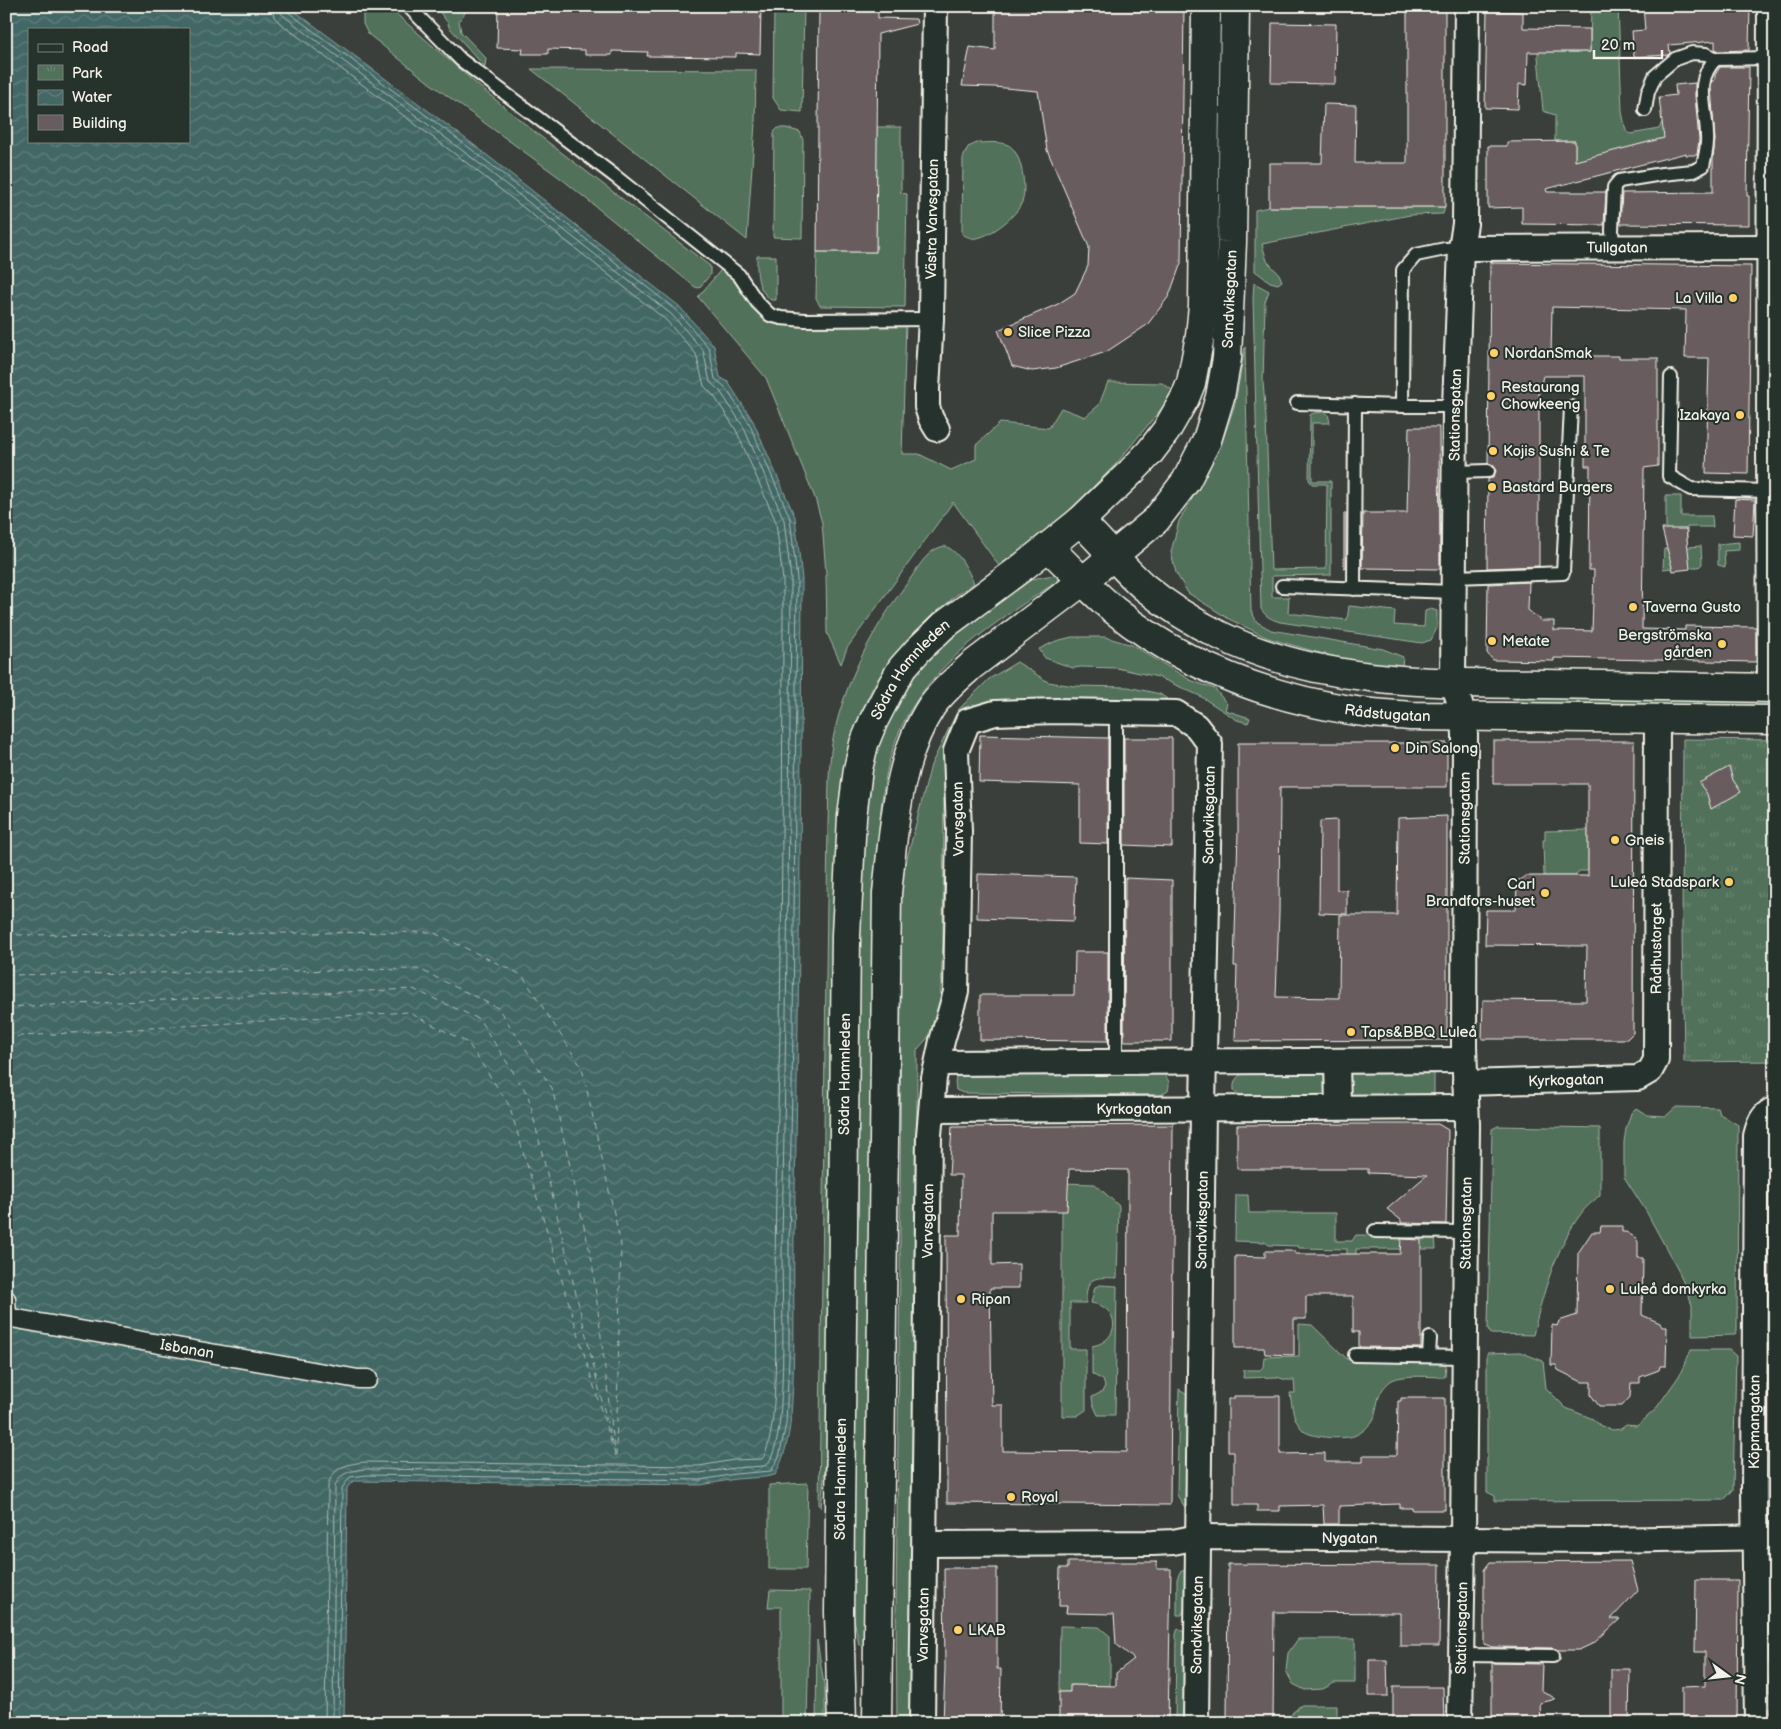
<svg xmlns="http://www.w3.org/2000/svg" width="1781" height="1729" viewBox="0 0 1781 1729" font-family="'Balsamiq Sans',sans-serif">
<defs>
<pattern id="park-tufts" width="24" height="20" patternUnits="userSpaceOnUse" patternTransform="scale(1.25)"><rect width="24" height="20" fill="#51715a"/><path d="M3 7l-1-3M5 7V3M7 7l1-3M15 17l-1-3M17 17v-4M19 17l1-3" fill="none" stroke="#6b8672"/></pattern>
<pattern id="water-waves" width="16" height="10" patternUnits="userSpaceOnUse" patternTransform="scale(1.25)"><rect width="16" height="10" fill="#436866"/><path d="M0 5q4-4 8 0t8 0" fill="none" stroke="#5f7e7c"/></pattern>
</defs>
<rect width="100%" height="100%" fill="#3a3f3c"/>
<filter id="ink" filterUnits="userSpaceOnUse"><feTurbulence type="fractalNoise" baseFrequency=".02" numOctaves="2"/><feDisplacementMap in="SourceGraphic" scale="10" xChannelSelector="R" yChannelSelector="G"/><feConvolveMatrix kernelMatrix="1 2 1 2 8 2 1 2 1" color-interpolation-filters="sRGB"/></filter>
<g filter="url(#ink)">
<path fill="#484846" d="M1775 1109V1723H1758L1756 1136Z"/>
<path fill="#51715a" stroke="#a2b1a1" d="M373 6H387L480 87 536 133 710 266V275L699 288 695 287 563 180 431 84 368 34 363 24V15Z
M435 6H470L459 21 461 32 486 58 485 67 449 27 448 23Z
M774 6H804L802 112 781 110 773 98Z
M1591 6H1618L1622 112 1626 131 1631 134 1659 129 1662 122 1696 118 1700 134H1679L1575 162V141H1555V115L1543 111 1538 56 1540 36 1544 52H1590Z
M531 69 756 70 755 123 747 240Z
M877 127H901V193L907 194 905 307 820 306 816 298 817 252H876Z
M778 128H786L800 132 803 140 802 238 773 237 774 132Z
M977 143C986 143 1000 141 1008 145 1022 151 1027 190 1022 202 1016 217 992 235 977 238 972 239 967 237 962 234V227L963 158 968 147Z
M1269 207H1445L1443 214 1410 215 1262 244 1267 261 1279 274 1282 281 1278 284 1270 282 1255 271V210Z
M757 256H776V300H771C756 288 757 274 757 256Z
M725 265 771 317 906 322 902 454H919L951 470 976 459V445L1000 423 1049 428 1061 408 1085 417 1099 405 1108 382 1162 383 1175 392 1116 464 1043 537 1002 570 953 502 847 648 841 664 827 633 826 573 822 523 815 498 766 378 698 297Z
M1254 283 1269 291 1265 302 1263 382 1266 419 1271 570 1326 569 1327 484H1312L1309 480 1310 415C1316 411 1322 412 1328 414L1330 423H1312V481H1331V575L1272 576V597H1289L1288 613 1347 620 1349 606 1395 611 1394 625 1424 627 1425 611 1431 609 1437 611V628L1431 640 1422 643 1280 622C1271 619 1266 617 1261 609L1253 298Z
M1245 347 1251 611 1257 622 1271 630 1383 649 1403 657 1402 667 1359 662 1320 653 1268 638 1229 619 1188 593 1176 573 1171 552 1179 521 1207 473 1222 442 1235 404Z
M1666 496H1681V516H1712L1713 527H1687V545L1666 546Z
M1739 542V550L1724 551 1725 567 1718 565V544Z
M945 546C960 552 967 569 974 583L955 596 913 635 891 659 873 687 860 714 850 743 840 792 833 928 827 1447 821 1508 819 1504 828 824C829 798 828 770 832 744 843 684 872 630 908 582 918 568 927 549 945 546Z
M1701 546 1702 564 1699 567H1690L1671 552 1672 568 1663 569 1664 549Z
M1060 574 1061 579C999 620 926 664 897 737 880 781 879 830 876 876L865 1645H859L852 1608 860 874C864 799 871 728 921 667 936 650 955 636 972 622 989 607 1007 591 1027 581 1037 577 1050 576 1060 574Z
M1072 637H1105L1132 645 1190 680 1215 689 1227 704 1225 710 1250 718 1248 723 1237 720 1200 696 1158 677 1117 668 1081 667 1073 668 1045 658 1039 649 1056 641Z
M1017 662 1048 682 1074 686 1128 687 1160 694 1180 708 987 703 946 747 944 788 943 940 940 1008 933 1032 917 1050 916 1723H897L896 1609 900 1258 901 882 931 765 958 710 989 679Z
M1517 697 1775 702V711L1520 703 1515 699Z
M1588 830V871H1579L1575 876H1544L1543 840H1545V831Z
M1434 1069V1094L1248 1096 1238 1094 1234 1090C1233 1079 1238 1076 1247 1071Z
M960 1071 1164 1074C1169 1080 1170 1083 1168 1091L1161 1095 963 1093 956 1090C955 1082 954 1077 960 1071Z
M1676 1107 1718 1108 1720 1114 1738 1125 1737 1331 1735 1335 1692 1336V1305L1680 1274 1646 1211 1624 1177V1142L1626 1129 1631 1113 1636 1108 1647 1115 1666 1116Z
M1498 1126 1600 1128V1195C1594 1201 1585 1207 1580 1215 1555 1250 1543 1293 1533 1335L1491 1334 1488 1329 1492 1129Z
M1062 1183 1095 1184 1119 1206 1117 1278C1094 1277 1086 1276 1086 1303H1070V1349H1086V1410L1077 1416H1062Z
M1236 1195H1248L1249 1213H1336V1241H1352L1356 1235 1435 1236 1436 1249H1356V1271L1347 1270V1249L1299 1248 1298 1246 1269 1245 1265 1242 1235 1241Z
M1100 1285 1117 1286 1115 1415H1098L1093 1404 1092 1397 1102 1392 1105 1386 1103 1380 1092 1374V1346C1121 1341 1121 1307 1091 1303L1095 1287Z
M1299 1324 1312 1325 1347 1359 1446 1364 1445 1377C1432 1377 1403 1374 1392 1380 1372 1394 1380 1413 1371 1423 1368 1427 1361 1433 1356 1435 1347 1440 1312 1438 1304 1431 1293 1422 1292 1406 1290 1393H1295L1294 1380H1286L1277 1377 1243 1378 1244 1370H1260L1263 1367 1264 1357 1299 1356Z
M1691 1350H1729L1736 1356 1733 1490 1724 1500 1495 1501V1496L1487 1492V1353L1520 1352 1543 1361 1546 1388 1566 1408 1593 1419 1601 1426 1613 1430 1621 1429 1626 1425 1637 1426 1655 1410 1679 1376Z
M1179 1389 1189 1395 1188 1512 1177 1495Z
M808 1483 806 1569H769V1485Z
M1185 1570 1187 1575 1185 1606 1182 1615H1177V1579L1180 1572Z
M770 1590 810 1591 807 1723H781V1607H768Z
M1060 1626 1099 1627 1110 1636V1686L1071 1685 1070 1692H1059Z
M1178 1628 1184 1632 1186 1640 1185 1723H1175L1176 1634Z
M1298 1639H1355V1683H1334L1323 1689 1305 1690 1293 1684 1286 1671 1288 1653Z
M817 1640 825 1691V1723H816Z
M1302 1705H1337V1723H1289L1293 1711Z"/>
<path fill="url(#park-tufts)" stroke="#a2b1a1" d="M1683 739 1775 740V1061L1684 1062 1682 930Z"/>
<path fill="url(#water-waves)" stroke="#8a9f9a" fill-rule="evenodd" d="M6 6H288L474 145 679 306 714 346 720 377 728 382 753 421 795 517 802 579C801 798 799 1018 794 1238 793 1286 795 1334 793 1383 791 1416 791 1445 775 1475L765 1477 736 1479 701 1485 353 1481 347 1488 344 1723H6ZM29 29H189V141H29Z"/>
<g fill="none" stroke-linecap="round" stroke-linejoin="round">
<path stroke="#adbab4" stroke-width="1" d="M272 6 274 17 280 23 463 160 666 320 696 354 704 386 714 396 736 430 776 522 783 580C783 730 782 881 780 1031 778 1116 775 1200 775 1284 775 1317 780 1436 762 1459L734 1460 699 1466 367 1462C349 1463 331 1467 328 1487L325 1723
M280 6V12L285 17 467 154 671 314 703 350 710 382 720 391 743 426 784 520 791 579C790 801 786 1022 782 1244 782 1291 784 1339 782 1386 780 1412 781 1441 768 1464L764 1466 735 1468 700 1473 367 1469C353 1470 339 1472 335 1487L333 1723
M286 6 288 12 471 149 676 310 709 348 715 379 724 386 749 423 790 518 797 579 793 1031 789 1246V1358L786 1424 779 1457 771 1471 735 1474 701 1480 367 1475 350 1477 342 1488 339 1723"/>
<path stroke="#adbab4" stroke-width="1" stroke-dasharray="6 5" stroke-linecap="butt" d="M6 935 432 932 522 975 582 1068 621 1245 616 1458
M6 975 419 969 498 1008 552 1088 592 1261 615 1453
M6 1007 413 989 479 1019 528 1095 615 1455
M6 1037 408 1012 468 1043 509 1105 612 1446"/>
</g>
<path fill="#675c5f" stroke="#f4f1e8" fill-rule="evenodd" d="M498 6H761L760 54 736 53V57L647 56 648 52 612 51V55H585V50L548 49V54H522L523 49 497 48Z
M819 6H878V18L916 19 917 24 878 34 876 252H817Z
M995 6H1184L1181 263 1169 296 1147 325 1106 352 1056 368 1032 371 1012 366 998 330 1058 304 1075 293 1088 266 1089 247 1047 150 1038 91 994 87 962 86 970 47 995 50Z
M1407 6H1445V207H1269V163H1322L1324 104 1356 105 1355 163H1407Z
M1643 6H1750L1749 50 1718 51 1715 49V41L1669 45 1670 53 1668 55 1634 57 1632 31 1645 30Z
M1487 11 1523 12V28L1590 29V52H1528L1527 85 1519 84 1518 109 1485 108Z
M1272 23 1336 24 1335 84 1271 83Z
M1720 67H1749L1747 196H1749V225L1620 224 1622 193 1713 192V159L1715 140 1711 87 1712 81 1715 80V75Z
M1695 83V96L1699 140 1697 155H1686V153L1546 189 1547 192H1606L1604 225 1522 224V207L1488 208V146H1507V142L1575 141V161L1664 138 1659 97 1676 95 1675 85Z
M1490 263 1751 266 1748 474 1706 473 1709 358H1685L1686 310 1552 307 1551 356H1619V358H1658V466L1644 468 1642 629 1685 630V626L1756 627V662L1554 658V661L1493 660 1487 653 1488 584 1529 582 1528 610 1541 621H1554V630L1592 631 1594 570H1589L1590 466H1585V376H1543L1539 392V566L1487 568 1488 479 1493 478 1496 471 1495 466 1488 463Z
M1409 427H1439L1440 569 1362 568 1363 513H1407Z
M1735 499 1755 500 1753 536 1733 535Z
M1344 513H1346V568H1344Z
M1662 529H1686L1690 569 1673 571Z
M980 735 1108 738V844L1080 843V785L979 782Z
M1124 738H1172V847L1124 845Z
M1493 741H1634L1633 1033 1627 1039H1482L1483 1000 1586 1001 1587 946 1485 945 1486 910H1516L1517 881 1526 876H1588V784H1493Z
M1238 743H1447V787H1280L1279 912 1276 997 1339 998 1340 915H1397L1398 818 1447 816V1040L1235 1041 1237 966H1234L1238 832Z
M1729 767 1733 780 1741 792 1711 809 1707 794 1699 783Z
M1337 820V890H1347V914L1319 913 1320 821Z
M978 874 1076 877 1074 921 977 918Z
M1125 878 1172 880V1041H1124Z
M1075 952H1108V1041L980 1040V995H1074Z
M1354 1124H1438L1448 1130 1446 1224 1401 1223V1220L1387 1209 1427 1175 1368 1173V1169H1237V1125Z
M1173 1125 1170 1505 947 1503 946 1235H960L961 1175H949L952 1127ZM1069 1169 1128 1170 1127 1452 1003 1451V1405H992L990 1288H1019V1264L992 1265V1211H1067Z
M1601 1226H1622V1232H1626L1636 1238 1638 1242V1258H1643L1642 1315 1660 1323 1662 1327H1667L1666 1366H1660L1659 1370 1640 1377V1383H1631L1630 1397 1622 1406H1599L1591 1395V1382H1582L1558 1370 1556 1365H1551L1552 1325 1557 1326 1559 1321 1577 1315 1578 1253 1592 1232H1600Z
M1401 1239 1421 1240V1348L1359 1347V1332H1353V1296H1306V1319H1294V1355L1265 1354 1264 1348H1235V1256L1265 1257V1251H1295V1254H1400Z
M1234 1396H1280V1454L1325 1453V1462H1363V1455H1397L1398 1401H1401V1398H1445V1510H1412V1508H1400V1504L1339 1506V1524H1324L1323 1505 1280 1506V1511H1257V1505H1234V1452H1228V1399H1234Z
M1630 1561 1638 1590 1611 1619H1620L1594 1643 1579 1650H1558L1553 1648 1493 1647 1484 1644V1570L1490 1562Z
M1068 1562H1157V1569H1171L1168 1723H1059V1692H1070V1685L1116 1686V1673L1134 1659 1116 1644 1114 1614 1066 1613 1067 1606H1059L1060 1568H1068Z
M1228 1564 1440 1565 1439 1646H1400V1613L1274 1612 1273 1723H1227Z
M944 1568H997V1669H1001L1000 1723H943L945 1669Z
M1696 1580H1738L1737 1723H1682V1687L1705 1686V1652H1695Z
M1369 1660H1387L1388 1696H1369Z
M1492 1663 1542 1664 1541 1690 1556 1699 1540 1703 1541 1723H1492Z
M1611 1669H1630L1629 1723H1611Z
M1393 1687H1443L1444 1723H1393Z"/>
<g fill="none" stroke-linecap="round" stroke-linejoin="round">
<defs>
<path id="service" d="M408 6 461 60 616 177 739 275 757 302 770 315 781 318 805 320 931 319
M1645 110 1648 92 1655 76 1675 59 1692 53 1706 54 1716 59 1769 58
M1613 247 1612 230 1614 187 1619 181 1662 174 1693 171 1703 166C1705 156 1708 146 1707 136 1707 108 1693 81 1716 59
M1671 377 1669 476 1691 489 1769 491
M1297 403 1402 406H1455
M1402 406 1403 270 1416 255 1445 249 1461 248
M1455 472 1488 471
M1455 577 1563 573 1571 407
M1282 586 1454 592
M1354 589 1355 404
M1116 712V1062
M1375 1231 1466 1232
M1756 1337H1775
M1355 1355 1465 1357
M1429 1356 1430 1338
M1461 1655 1553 1656
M1756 1670H1772"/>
<g id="pedestrian">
<path d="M6 1299 7 1317"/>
<path id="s1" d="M6 1317 358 1379H368"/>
</g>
<g id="minor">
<path d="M935 6 931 319 927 389V407L931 419 937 429"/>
<path d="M1770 6 1769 444 1770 688"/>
<path id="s2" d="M1461 248 1775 247"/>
<path d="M1337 1061 1338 1107"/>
<path d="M938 1063 1464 1060"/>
<path id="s3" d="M1465 1083 1638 1078 1650 1071 1656 1060 1657 719"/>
<path id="s4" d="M932 1110 1466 1107"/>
<path id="s5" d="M925 1544 1153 1543 1173 1542 1198 1537 1602 1540 1775 1537"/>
<path id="s6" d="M922 1723 929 1135 934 1078 942 1041 956 992 959 831 956 751 968 721 995 713 1056 711 1176 713 1196 726 1210 744 1203 1107 1196 1723"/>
<path id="s7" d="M1460 1723 1463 1538 1467 1124 1464 1046 1465 735 1464 716 1453 683 1455 406 1461 248 1465 224 1467 6"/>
<path id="s8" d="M1757 1723 1754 1490 1756 1136C1759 1124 1762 1114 1775 1109"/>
</g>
<g id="secondary">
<path d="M1080 521C1101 542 1121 566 1143 586 1166 605 1193 622 1219 635 1320 685 1435 683 1545 684 1621 686 1698 687 1775 688"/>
<path id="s9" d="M1048 547C1070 568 1091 591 1114 610 1182 665 1265 696 1350 710 1370 714 1391 714 1411 716L1775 720"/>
<path id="s10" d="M842 1723 839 1612 846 935 852 817 858 769 864 744 873 722 889 691 902 668 918 650 943 626 1024 566 1080 521 1131 472 1150 452 1166 431 1185 398 1191 383 1200 336 1203 306 1206 6"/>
<path id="s11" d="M877 1723 887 893C894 831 896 761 931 707 941 692 958 678 971 666L1083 581 1156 520 1186 481 1207 440 1220 397 1227 358 1232 242 1235 6"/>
</g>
</defs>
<use href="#service" stroke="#f4f1e8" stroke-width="16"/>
<use href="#pedestrian" stroke="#f4f1e8" stroke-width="21"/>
<use href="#minor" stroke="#f4f1e8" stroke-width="28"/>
<use href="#secondary" stroke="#f4f1e8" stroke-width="31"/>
<use href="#service" stroke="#26332d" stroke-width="12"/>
<use href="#pedestrian" stroke="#26332d" stroke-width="18"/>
<use href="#minor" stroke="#26332d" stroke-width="24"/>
<use href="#secondary" stroke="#26332d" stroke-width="28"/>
</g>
</g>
<g fill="#ffd166" stroke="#26332d" stroke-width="2">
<circle cx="1733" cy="298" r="5"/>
<circle cx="1008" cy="332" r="5"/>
<circle cx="1494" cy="353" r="5"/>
<circle cx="1491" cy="396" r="5"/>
<circle cx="1740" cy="415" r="5"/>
<circle cx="1493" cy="451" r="5"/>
<circle cx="1492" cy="487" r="5"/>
<circle cx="1633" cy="607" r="5"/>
<circle cx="1492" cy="641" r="5"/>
<circle cx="1722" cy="644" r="5"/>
<circle cx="1395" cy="748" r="5"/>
<circle cx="1615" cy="840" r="5"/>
<circle cx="1729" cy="882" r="5"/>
<circle cx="1545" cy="893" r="5"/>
<circle cx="1351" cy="1032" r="5"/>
<circle cx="1610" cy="1289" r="5"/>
<circle cx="961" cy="1299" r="5"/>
<circle cx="1011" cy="1497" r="5"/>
<circle cx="958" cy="1630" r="5"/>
</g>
<g text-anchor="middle" stroke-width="4" stroke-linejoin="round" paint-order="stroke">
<g font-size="15" fill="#f4f1e8" stroke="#26332d">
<text transform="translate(932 219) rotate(-89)" y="5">Västra Varvsgatan</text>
<text dy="5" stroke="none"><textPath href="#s2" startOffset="156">Tullgatan</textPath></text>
<text dy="5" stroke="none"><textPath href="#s11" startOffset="1555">Sandviksgatan</textPath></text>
<text dy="5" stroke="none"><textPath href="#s7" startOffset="1310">Stationsgatan</textPath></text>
<text dy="5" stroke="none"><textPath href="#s10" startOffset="1069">Södra Hamnleden</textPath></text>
<text dy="5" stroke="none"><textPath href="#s9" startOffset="388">Rådstugatan</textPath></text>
<text transform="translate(1209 815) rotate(-89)" y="5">Sandviksgatan</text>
<text dy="5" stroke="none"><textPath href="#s7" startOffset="905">Stationsgatan</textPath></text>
<text transform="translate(958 819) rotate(-91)" y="5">Varvsgatan</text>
<text dy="5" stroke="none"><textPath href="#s3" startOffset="311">Rådhustorget</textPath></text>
<text dy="5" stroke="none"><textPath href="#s10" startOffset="649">Södra Hamnleden</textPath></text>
<text dy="5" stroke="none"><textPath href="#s3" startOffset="101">Kyrkogatan</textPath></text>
<text dy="5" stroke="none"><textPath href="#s4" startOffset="202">Kyrkogatan</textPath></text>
<text transform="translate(1202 1220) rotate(-89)" y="5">Sandviksgatan</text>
<text dy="5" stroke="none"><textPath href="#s6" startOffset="502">Varvsgatan</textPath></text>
<text dy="5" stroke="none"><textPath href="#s7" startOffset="500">Stationsgatan</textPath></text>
<text dy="5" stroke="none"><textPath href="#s1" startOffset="184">Isbanan</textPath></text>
<text dy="5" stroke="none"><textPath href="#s8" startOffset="301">Köpmangatan</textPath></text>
<text dy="5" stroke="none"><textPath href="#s10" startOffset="244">Södra Hamnleden</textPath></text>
<text dy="5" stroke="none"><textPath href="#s5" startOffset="425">Nygatan</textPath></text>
<text transform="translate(1197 1625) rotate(-89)" y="5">Sandviksgatan</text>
<text dy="5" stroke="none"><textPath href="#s6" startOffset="98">Varvsgatan</textPath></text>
<text dy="5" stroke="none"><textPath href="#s7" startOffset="95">Stationsgatan</textPath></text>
</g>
<g font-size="15" fill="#f4f1e8" stroke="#26332d" text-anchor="start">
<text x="1723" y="303" text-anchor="end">La Villa</text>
<text x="1018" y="337">Slice Pizza</text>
<text x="1504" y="358">NordanSmak</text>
<text x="1501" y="392">Restaurang<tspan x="1501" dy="17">Chowkeeng</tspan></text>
<text x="1730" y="420" text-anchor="end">Izakaya</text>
<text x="1503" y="456">Kojis Sushi &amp; Te</text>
<text x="1502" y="492">Bastard Burgers</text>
<text x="1643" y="612">Taverna Gusto</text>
<text x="1712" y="640" text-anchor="end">Bergströmska<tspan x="1712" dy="17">gården</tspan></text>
<text x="1502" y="646">Metate</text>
<text x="1405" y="753">Din Salong</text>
<text x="1625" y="845">Gneis</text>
<text x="1719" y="887" text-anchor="end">Luleå Stadspark</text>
<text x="1535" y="889" text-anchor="end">Carl<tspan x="1535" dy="17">Brandfors-huset</tspan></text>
<text x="1361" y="1037">Taps&amp;BBQ Luleå</text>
<text x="1620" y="1294">Luleå domkyrka</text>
<text x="971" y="1304">Ripan</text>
<text x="1021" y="1502">Royal</text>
<text x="968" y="1635">LKAB</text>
</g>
</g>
<rect width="1781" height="1729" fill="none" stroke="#26332d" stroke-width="25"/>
<rect x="12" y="12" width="1756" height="1704" fill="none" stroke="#f4f1e8" stroke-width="2" filter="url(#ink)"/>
<rect x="28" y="28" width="162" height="115" fill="#26332d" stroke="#787f78"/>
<rect x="38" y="44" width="25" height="8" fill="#26332d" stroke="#787f78"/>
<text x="72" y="52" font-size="15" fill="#f4f1e8">Road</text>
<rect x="38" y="65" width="25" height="15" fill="url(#park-tufts)" stroke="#787f78"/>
<text x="72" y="78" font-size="15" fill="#f4f1e8">Park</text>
<rect x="38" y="90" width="25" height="15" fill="url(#water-waves)" stroke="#787f78"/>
<text x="72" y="102" font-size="15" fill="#f4f1e8">Water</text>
<rect x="38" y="115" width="25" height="15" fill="#675c5f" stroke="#787f78"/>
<text x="72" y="128" font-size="15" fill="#f4f1e8">Building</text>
<g transform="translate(1728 1676) rotate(105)" stroke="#26332d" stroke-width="4" paint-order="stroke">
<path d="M0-4L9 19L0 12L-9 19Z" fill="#f4f1e8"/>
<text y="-8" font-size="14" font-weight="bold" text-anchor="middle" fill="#f4f1e8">N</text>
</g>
<path d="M1594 50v8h68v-8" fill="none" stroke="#f4f1e8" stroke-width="2.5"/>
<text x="1601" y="50" font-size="15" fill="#f4f1e8" stroke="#26332d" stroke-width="4" paint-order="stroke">20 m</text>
</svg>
